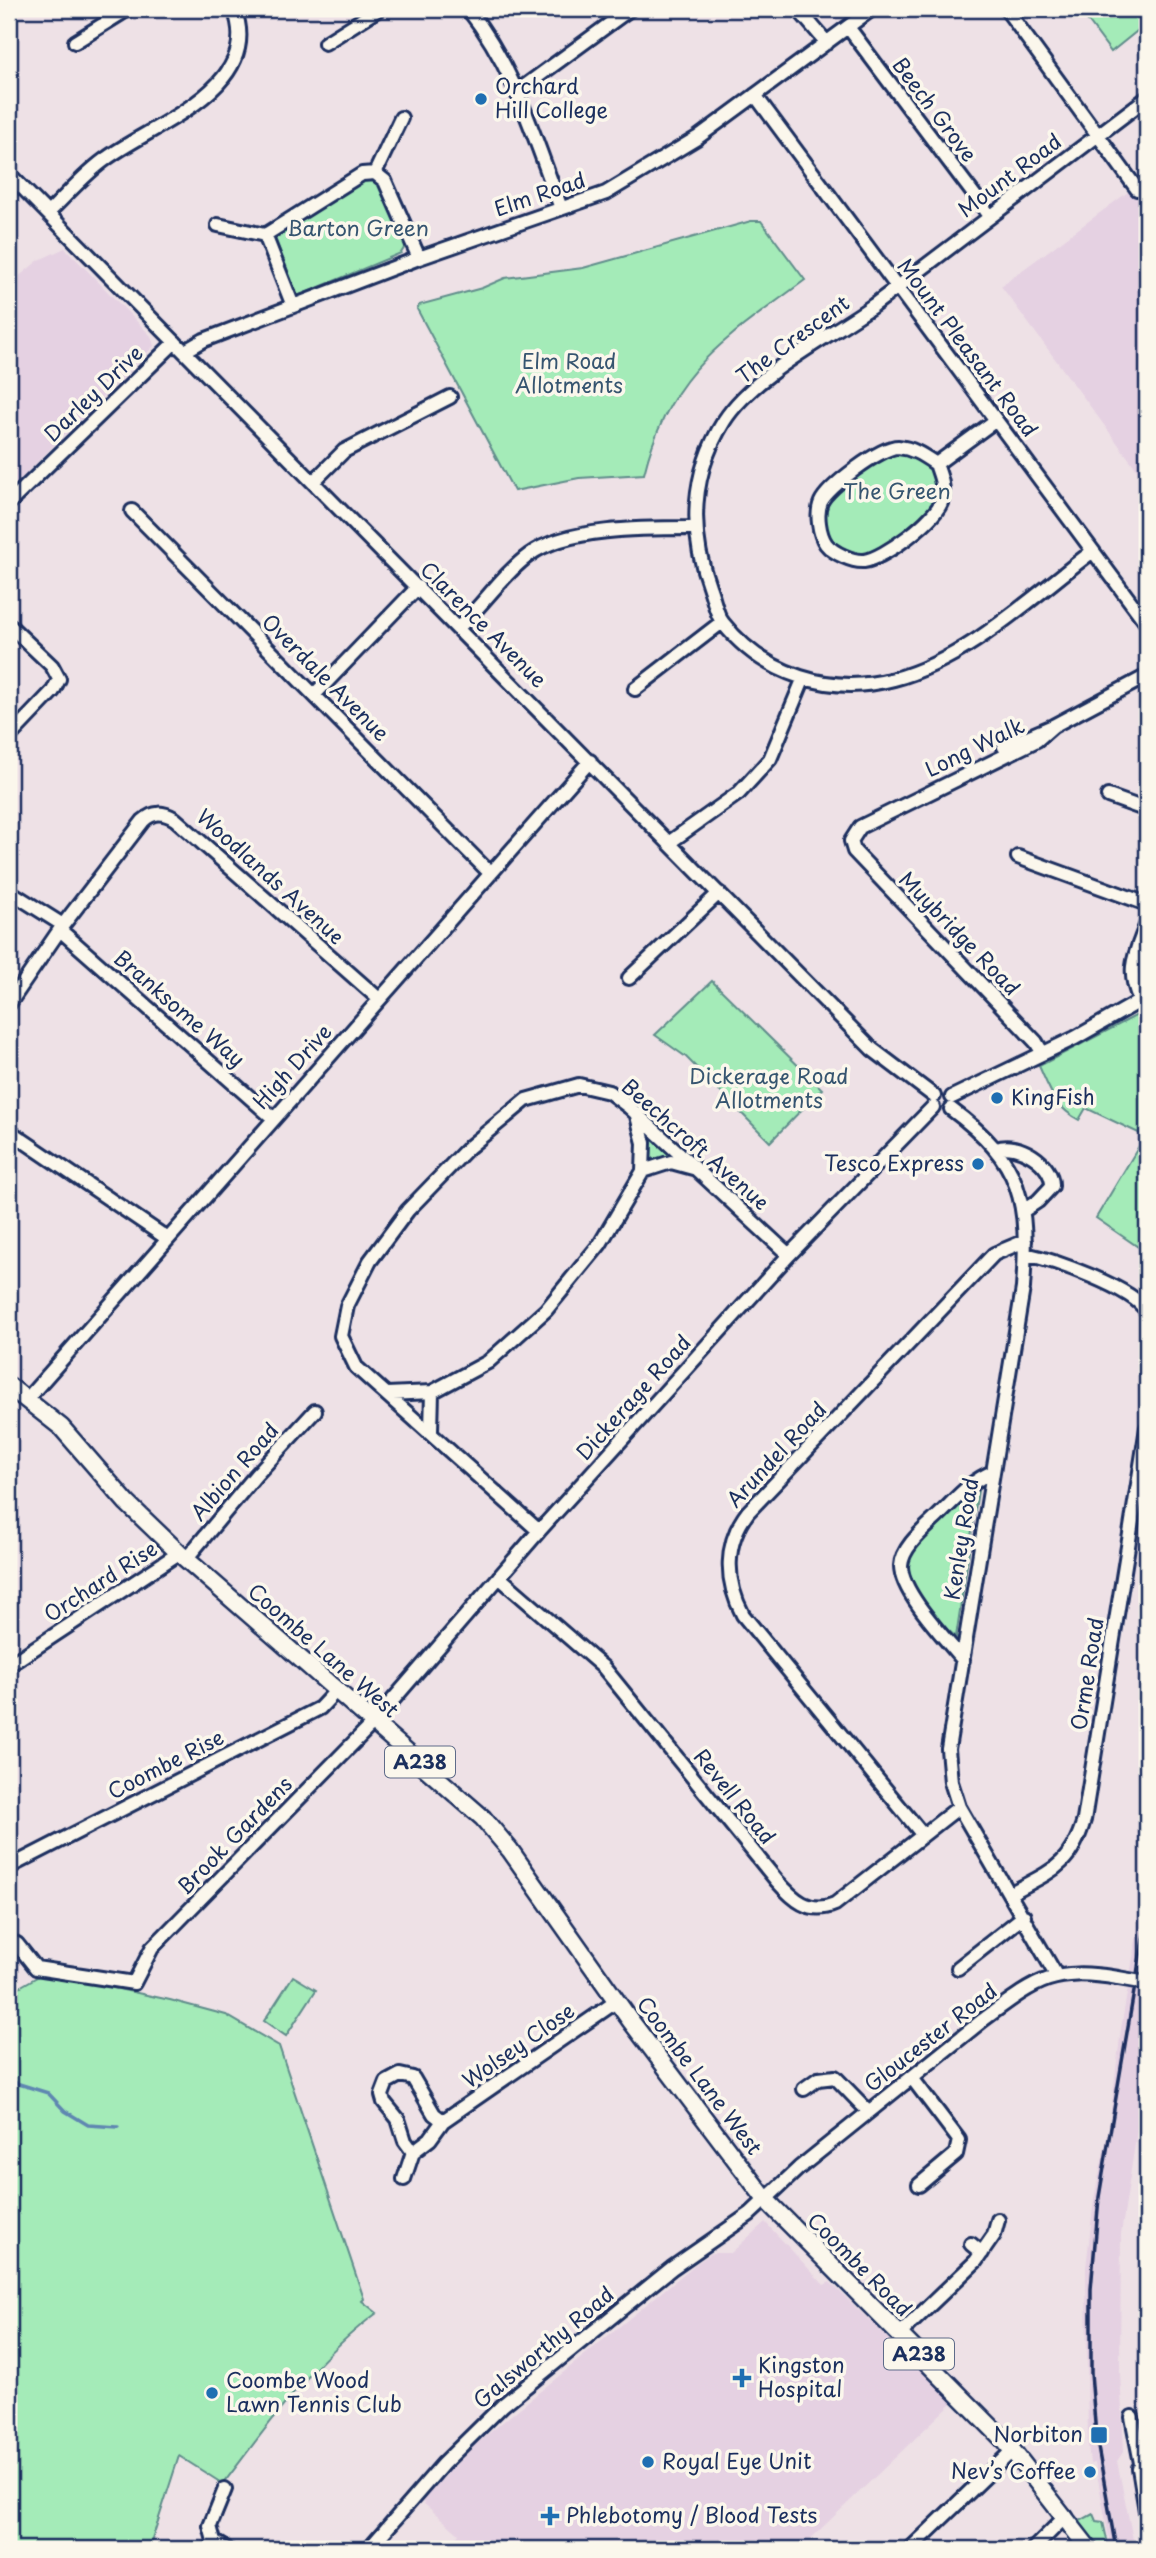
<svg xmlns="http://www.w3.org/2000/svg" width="1156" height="2558" viewBox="0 0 1156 2558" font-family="'Playpen Sans',sans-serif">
<rect width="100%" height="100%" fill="#eee1e6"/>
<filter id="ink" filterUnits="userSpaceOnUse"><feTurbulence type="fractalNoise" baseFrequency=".0143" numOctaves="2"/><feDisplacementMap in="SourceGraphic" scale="14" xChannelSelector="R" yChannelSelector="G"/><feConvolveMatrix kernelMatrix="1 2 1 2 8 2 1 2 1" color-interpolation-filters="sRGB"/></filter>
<g filter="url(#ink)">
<path fill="#e5d1e2" d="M1147 178V483L1001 286Z
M65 248 151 336 154 346 9 490V279L12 282 39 260Z
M1147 1874V2067L1121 2234 1120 2372 1124 2451 1117 2461 1135 2549H1111L1095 2463 1090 2464 1088 2443 1086 2268 1094 2199 1109 2127 1121 2029Z
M765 2222 824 2285 830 2282 953 2402 800 2549H446L459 2534 421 2501 477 2443 697 2263 712 2253H731Z"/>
<path fill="#a4ebb8" stroke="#608d8b" stroke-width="2" d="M1079 9H1147V23L1111 52Z
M374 177 382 183 406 245 401 253 298 296 274 236 362 180Z
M751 221H761L805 280C725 340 669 370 644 474L579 478 514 491 417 309 419 305 482 288 505 278 583 268Z
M895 447 936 464 942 501 928 521 862 562 826 544 820 504 830 490Z
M712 981 822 1089 770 1142 686 1057 655 1035Z
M1147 1010V1253L1096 1218 1145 1136 1086 1108 1079 1120C1054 1106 1050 1090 1039 1066Z
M648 1134 674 1156 647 1165Z
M979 1484 956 1637C869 1563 915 1546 979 1484Z
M44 1973 170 2000 226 2015 279 2046 364 2299 362 2301 377 2313C315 2358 269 2424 223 2484L179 2456 149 2549H9V1993Z
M293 1976 316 1990 286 2036 264 2021Z
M1093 2514 1096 2521 1103 2522 1109 2549H1096L1078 2522Z"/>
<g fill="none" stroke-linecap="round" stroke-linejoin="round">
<path stroke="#5f87b1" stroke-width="3.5" d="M9 2078 16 2083 48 2093 65 2111 88 2125 118 2127"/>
<defs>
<path id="minor" d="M468 9C515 68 534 138 561 208
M798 9 827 43
M1006 9 1137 189
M848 27 990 216
M75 42 128 9
M325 43 379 9
M518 91 630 9
M755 95 1147 624
M375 173 401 118
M9 174 872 1049 934 1096
M48 213C67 195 85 173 107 158 155 123 265 87 234 9
M218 225 265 235 362 174 375 173 385 181 419 258
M265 235 293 306
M185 351 204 340 419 258 606 193 697 138 872 9
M936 464C924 456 913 448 898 447 880 447 828 487 821 502 816 513 819 534 826 544 833 553 853 562 864 561 883 559 937 519 942 500 945 488 940 475 936 464L996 420
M314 481 344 451 450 397
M9 503 175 342
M132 511 490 873
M1093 551C1033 596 967 660 894 679 831 696 764 675 723 623 716 615 714 599 710 589 689 532 691 474 724 421 754 374 829 337 874 305L1147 98
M9 625 52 666 59 679 53 691 9 737
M458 628C483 605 502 575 529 555 566 527 649 528 696 528
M635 689 722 622
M314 695 418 587
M1004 747 1053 726 1147 676
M1108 796 1147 810
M670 842 739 793 770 759 803 680
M1018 857 1147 904
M9 891 63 925
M60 930 273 1118
M629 978 719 893
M1140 1000C1125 968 1136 954 1147 923
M9 1004 63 925 143 821C154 811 163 812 175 819L379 999
M1042 1052 1036 1042 854 851 851 841 860 827 1037 740 1053 726
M952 1097 1075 1038 1147 997
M951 1109C1023 1162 1029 1202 1023 1288L948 1749 951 1782 959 1807 1056 1975
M9 1131 168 1239
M997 1149C1017 1141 1053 1163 1052 1186L1038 1201 1023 1211
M643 1171 671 1162 693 1168
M1025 1254C1053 1260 1134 1288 1147 1312
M387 1394 432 1392
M27 1399 590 761
M431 1431 432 1392 488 1362 546 1310 600 1244 643 1171 644 1143 637 1116
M539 1531 356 1367 341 1336 347 1306 370 1261 408 1210 468 1148 526 1100 579 1085 609 1092 629 1107 789 1255
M186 1559 256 1475 315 1411
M499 1577 604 1668 777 1881C793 1899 809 1915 835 1904L959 1807
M963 1660C946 1639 901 1593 901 1566 902 1546 926 1528 939 1515 956 1499 970 1481 993 1472
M9 1665 179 1553
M922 1834 743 1615C725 1581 724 1543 748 1512L994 1254 1025 1241
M9 1867 320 1708 336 1691
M1011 1893C1051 1871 1070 1867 1084 1820L1147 1428
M9 1941 17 1944 36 1968 134 1983 152 1948 373 1723 539 1531 789 1255 933 1107
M958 1968 1024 1916
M912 2078 959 2140 956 2154 919 2185
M804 2089 818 2079 835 2077 868 2111
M413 2152 405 2141 398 2119 384 2102 382 2095 387 2082 400 2075 413 2078 434 2114 443 2121
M404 2179 413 2152 430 2139 443 2121 617 2001
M971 2244 982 2253
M899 2335 976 2261 994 2235 998 2220
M1132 2417 1141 2463
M1147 2459 1139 2468 1147 2517
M214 2541 227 2549
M210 2549 214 2541 210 2526 225 2489
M369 2549 443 2464 503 2405 672 2268 750 2214 799 2168 983 2020C1036 1981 1051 1967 1118 1978
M910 2549 1013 2450
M1033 2549 1066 2516"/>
<path id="major" d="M9 1386 61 1427 127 1503 179 1553 483 1818 510 1850 630 2020 766 2200 1005 2441 1089 2549"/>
</defs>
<use href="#minor" stroke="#1b2f5e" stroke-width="18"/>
<use href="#major" stroke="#1b2f5e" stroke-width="21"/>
<use href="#minor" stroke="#fbf7ec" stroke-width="12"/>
<use href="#major" stroke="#fbf7ec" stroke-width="16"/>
<path stroke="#1b2f5e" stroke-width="3.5" d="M1116 2549 1096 2436 1091 2373V2289L1099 2197 1147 1915"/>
<defs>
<path id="minor-bridge" d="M1118 1978 1147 1983"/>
</defs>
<use href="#minor-bridge" stroke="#1b2f5e" stroke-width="18" stroke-linecap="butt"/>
<use href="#minor-bridge" stroke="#fbf7ec" stroke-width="12"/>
</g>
</g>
<g fill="#1f6fb2" stroke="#fbf7ec" stroke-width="2.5">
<circle cx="481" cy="99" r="7"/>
<circle cx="997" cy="1098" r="7"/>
<circle cx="978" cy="1164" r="7"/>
<path d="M738.5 2367.5h7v7h7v7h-7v7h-7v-7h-7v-7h7z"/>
<circle cx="212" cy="2393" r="7"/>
<rect x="1090" y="2426" width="18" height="18" rx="3.5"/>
<circle cx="648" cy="2462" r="7"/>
<circle cx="1090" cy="2472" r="7"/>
<path d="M546.5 2505.5h7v7h7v7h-7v7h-7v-7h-7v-7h7z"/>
</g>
<g text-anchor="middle" stroke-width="7" stroke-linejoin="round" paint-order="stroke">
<g fill="#fbf7ec" stroke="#5e6b89" stroke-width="2">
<rect x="385" y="1746.5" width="70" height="31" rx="5"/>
<rect x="884" y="2338.5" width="70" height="31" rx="5"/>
</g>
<g font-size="19" font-weight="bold" fill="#1b2f5e">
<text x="420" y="1769">A238</text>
<text x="919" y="2361">A238</text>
</g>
<g font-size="21" fill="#1b2f5e" stroke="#fbf7ec" text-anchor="start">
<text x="495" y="94">Orchard<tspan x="495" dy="24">Hill College</tspan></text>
<text x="1011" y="1105">KingFish</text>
<text x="964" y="1171" text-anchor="end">Tesco Express</text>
<text x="758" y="2373">Kingston<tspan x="758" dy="24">Hospital</tspan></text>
<text x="226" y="2388">Coombe Wood<tspan x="226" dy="24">Lawn Tennis Club</tspan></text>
<text x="1083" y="2442" text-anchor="end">Norbiton</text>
<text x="662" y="2469">Royal Eye Unit</text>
<text x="1076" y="2479" text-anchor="end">Nev’s Coffee</text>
<text x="566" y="2523">Phlebotomy / Blood Tests</text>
</g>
<g font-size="21" fill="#1b2f5e" stroke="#fbf7ec">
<text transform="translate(934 110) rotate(53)" y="7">Beech Grove</text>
<text transform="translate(1010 176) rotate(-37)" y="7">Mount Road</text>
<text transform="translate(540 195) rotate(-19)" y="7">Elm Road</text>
<text transform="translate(793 340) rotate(-36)" y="7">The Crescent</text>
<text transform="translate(967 348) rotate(53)" y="7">Mount Pleasant Road</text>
<text transform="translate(94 394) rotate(-44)" y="7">Darley Drive</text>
<text transform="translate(483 625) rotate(45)" y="7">Clarence Avenue</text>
<text transform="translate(325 678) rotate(45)" y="7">Overdale Avenue</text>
<text transform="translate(975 748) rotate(-26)" y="7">Long Walk</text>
<text transform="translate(270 877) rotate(42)" y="7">Woodlands Avenue</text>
<text transform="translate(959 934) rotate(46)" y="7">Muybridge Road</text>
<text transform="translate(179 1009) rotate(41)" y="7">Branksome Way</text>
<text transform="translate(293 1067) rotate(-48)" y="7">High Drive</text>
<text transform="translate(695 1145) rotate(41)" y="7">Beechcroft Avenue</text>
<text transform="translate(634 1398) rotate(-48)" y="7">Dickerage Road</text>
<text transform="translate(777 1455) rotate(-47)" y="7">Arundel Road</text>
<text transform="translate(235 1472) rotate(-49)" y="7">Albion Road</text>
<text transform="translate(962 1539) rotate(-81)" y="7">Kenley Road</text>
<text transform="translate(101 1582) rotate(-33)" y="7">Orchard Rise</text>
<text transform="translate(323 1651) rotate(41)" y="7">Coombe Lane West</text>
<text transform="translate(1088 1674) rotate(-81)" y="7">Orme Road</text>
<text transform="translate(166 1765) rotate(-27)" y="7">Coombe Rise</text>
<text transform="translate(734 1797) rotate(51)" y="7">Revell Road</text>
<text transform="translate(235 1836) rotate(-46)" y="7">Brook Gardens</text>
<text transform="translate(931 2038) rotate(-38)" y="7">Gloucester Road</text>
<text transform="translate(519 2046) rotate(-35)" y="7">Wolsey Close</text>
<text transform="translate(699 2076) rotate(53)" y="7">Coombe Lane West</text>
<text transform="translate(859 2265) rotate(45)" y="7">Coombe Road</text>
<text transform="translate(544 2348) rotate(-40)" y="7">Galsworthy Road</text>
</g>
<g font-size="21" fill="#365570" stroke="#fbf7ec">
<text x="358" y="236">Barton Green</text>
<text x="569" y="369">Elm Road<tspan x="569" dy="24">Allotments</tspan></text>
<text x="897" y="499">The Green</text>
<text x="769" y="1084">Dickerage Road<tspan x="769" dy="24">Allotments</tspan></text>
</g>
</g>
<rect width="1156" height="2558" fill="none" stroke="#fbf7ec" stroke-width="35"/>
<rect x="18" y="18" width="1121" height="2523" fill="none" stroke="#1b2f5e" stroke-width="2.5" filter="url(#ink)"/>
</svg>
